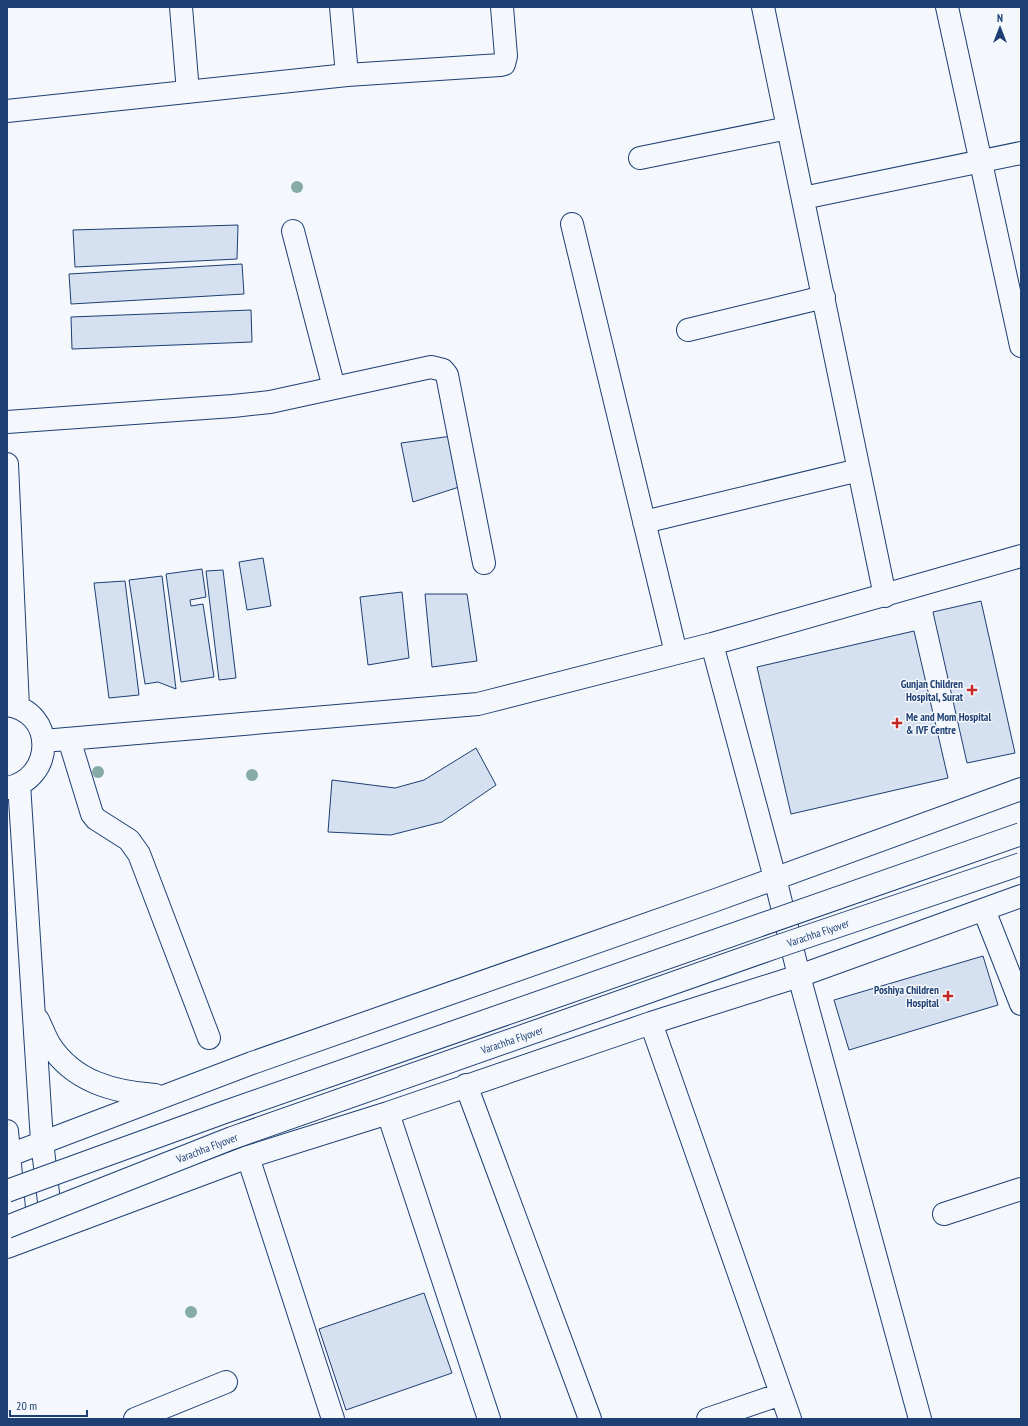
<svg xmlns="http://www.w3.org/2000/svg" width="1028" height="1426" viewBox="0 0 1028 1426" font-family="'PT Sans Narrow',sans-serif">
<rect width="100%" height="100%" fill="#f4f7fb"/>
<path fill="#d5e0f0" stroke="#1d3f73" d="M238 225 237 259 75 267 73 230Z
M242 264 244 294 71 304 69 274Z
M251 310 252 342 72 349 71 317Z
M452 436 459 487 413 502 401 443Z
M263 558 271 606 247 610 239 562Z
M202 569 206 597 190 600 191 606 203 604 214 677 181 682 166 574Z
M223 570 236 678 219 680 206 571Z
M162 576 176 689 158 682 145 684 129 580Z
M125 581 139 695 109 698 94 583Z
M402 592 409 658 368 665 360 597Z
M425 594H467L477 661 432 667Z
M981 601 1015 753 967 763 933 612Z
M914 631 948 778 791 814 757 667Z
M476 748 496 785 442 822 391 835 328 832 332 780 395 788 424 780Z
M983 956 998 1005 849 1050 834 1000Z
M424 1293 452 1373 346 1410 319 1329Z"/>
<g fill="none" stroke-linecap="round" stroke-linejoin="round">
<defs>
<path id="minor" d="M181 7 188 92
M341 7 347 75
M763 7 885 596
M947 7 1021 346
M7 111 347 75 500 65 504 64 506 56 502 7
M640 158 788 128
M803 198 1021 153
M572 224 676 653
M293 231 334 388
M688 330 824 297
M7 422 233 406 270 402 431 367 443 370 447 375 484 563
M7 464 18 707
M644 522 859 470
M712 644 775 878 799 976 920 1419
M7 705C56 711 55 779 7 788
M69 739 92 814 96 819 129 840 139 854 209 1038
M43 741 478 704 712 644 1021 556
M19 784 42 1141 52 1228
M984 910 1021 1004
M38 1020C42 1028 45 1037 50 1045 74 1082 114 1092 155 1095
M651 1023 790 1419
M466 1085 590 1419
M388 1113 489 1419
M7 1131 17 1242
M7 1156 252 1063 713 901 1021 789
M248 1157 333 1419
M944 1214 1021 1189
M7 1247 248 1157 388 1113 651 1023 799 976 1021 896
M135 1419 226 1382
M708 1419 781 1394"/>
</defs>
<use href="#minor" stroke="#1d3f73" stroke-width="24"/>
<use href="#minor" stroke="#f4f7fb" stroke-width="22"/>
<defs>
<path id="major-bridge" d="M7 1191 225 1112 1021 834
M7 1227 232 1138 776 947 1021 864"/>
</defs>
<use href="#major-bridge" stroke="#1d3f73" stroke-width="24" stroke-linecap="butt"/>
<use href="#major-bridge" stroke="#f4f7fb" stroke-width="22"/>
</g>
<g fill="#86aba6">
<circle cx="297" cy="187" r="6"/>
<circle cx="98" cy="772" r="6"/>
<circle cx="252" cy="775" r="6"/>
<circle cx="191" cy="1312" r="6"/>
</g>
<g fill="#c62828" stroke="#f4f7fb" stroke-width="1.5">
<path d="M970 684h4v4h4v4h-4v4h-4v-4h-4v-4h4z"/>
<path d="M895 717h4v4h4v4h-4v4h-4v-4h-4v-4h4z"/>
<path d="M946 990h4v4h4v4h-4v4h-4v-4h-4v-4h4z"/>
</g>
<g text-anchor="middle" stroke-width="3" stroke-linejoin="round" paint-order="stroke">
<g font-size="11" font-weight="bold" fill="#1d3f73" stroke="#f4f7fb" text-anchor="end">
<text x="963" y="688">Gunjan Children<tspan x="963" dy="13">Hospital, Surat</tspan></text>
<text x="906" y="721" text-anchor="start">Me and Mom Hospital<tspan x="906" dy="13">&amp; IVF Centre</tspan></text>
<text x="939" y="994">Poshiya Children<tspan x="939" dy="13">Hospital</tspan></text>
</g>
<g font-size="11" fill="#1d3f73" stroke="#f4f7fb">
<text transform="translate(818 933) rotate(-19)" y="4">Varachha Flyover</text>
<text transform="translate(512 1040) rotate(-19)" y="4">Varachha Flyover</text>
<text transform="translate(207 1148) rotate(-21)" y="4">Varachha Flyover</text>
</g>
</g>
<rect width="1028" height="1426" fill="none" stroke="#1d3f73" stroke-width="16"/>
<g transform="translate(1000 28)" stroke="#f4f7fb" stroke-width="3" paint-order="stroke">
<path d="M0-3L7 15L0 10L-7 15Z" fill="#1d3f73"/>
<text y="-6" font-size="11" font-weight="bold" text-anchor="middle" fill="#1d3f73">N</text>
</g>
<path d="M10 1410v6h77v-6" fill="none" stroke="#1d3f73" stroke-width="2"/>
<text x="16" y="1410" font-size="12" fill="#1d3f73" stroke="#f4f7fb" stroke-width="3" paint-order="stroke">20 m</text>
</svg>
